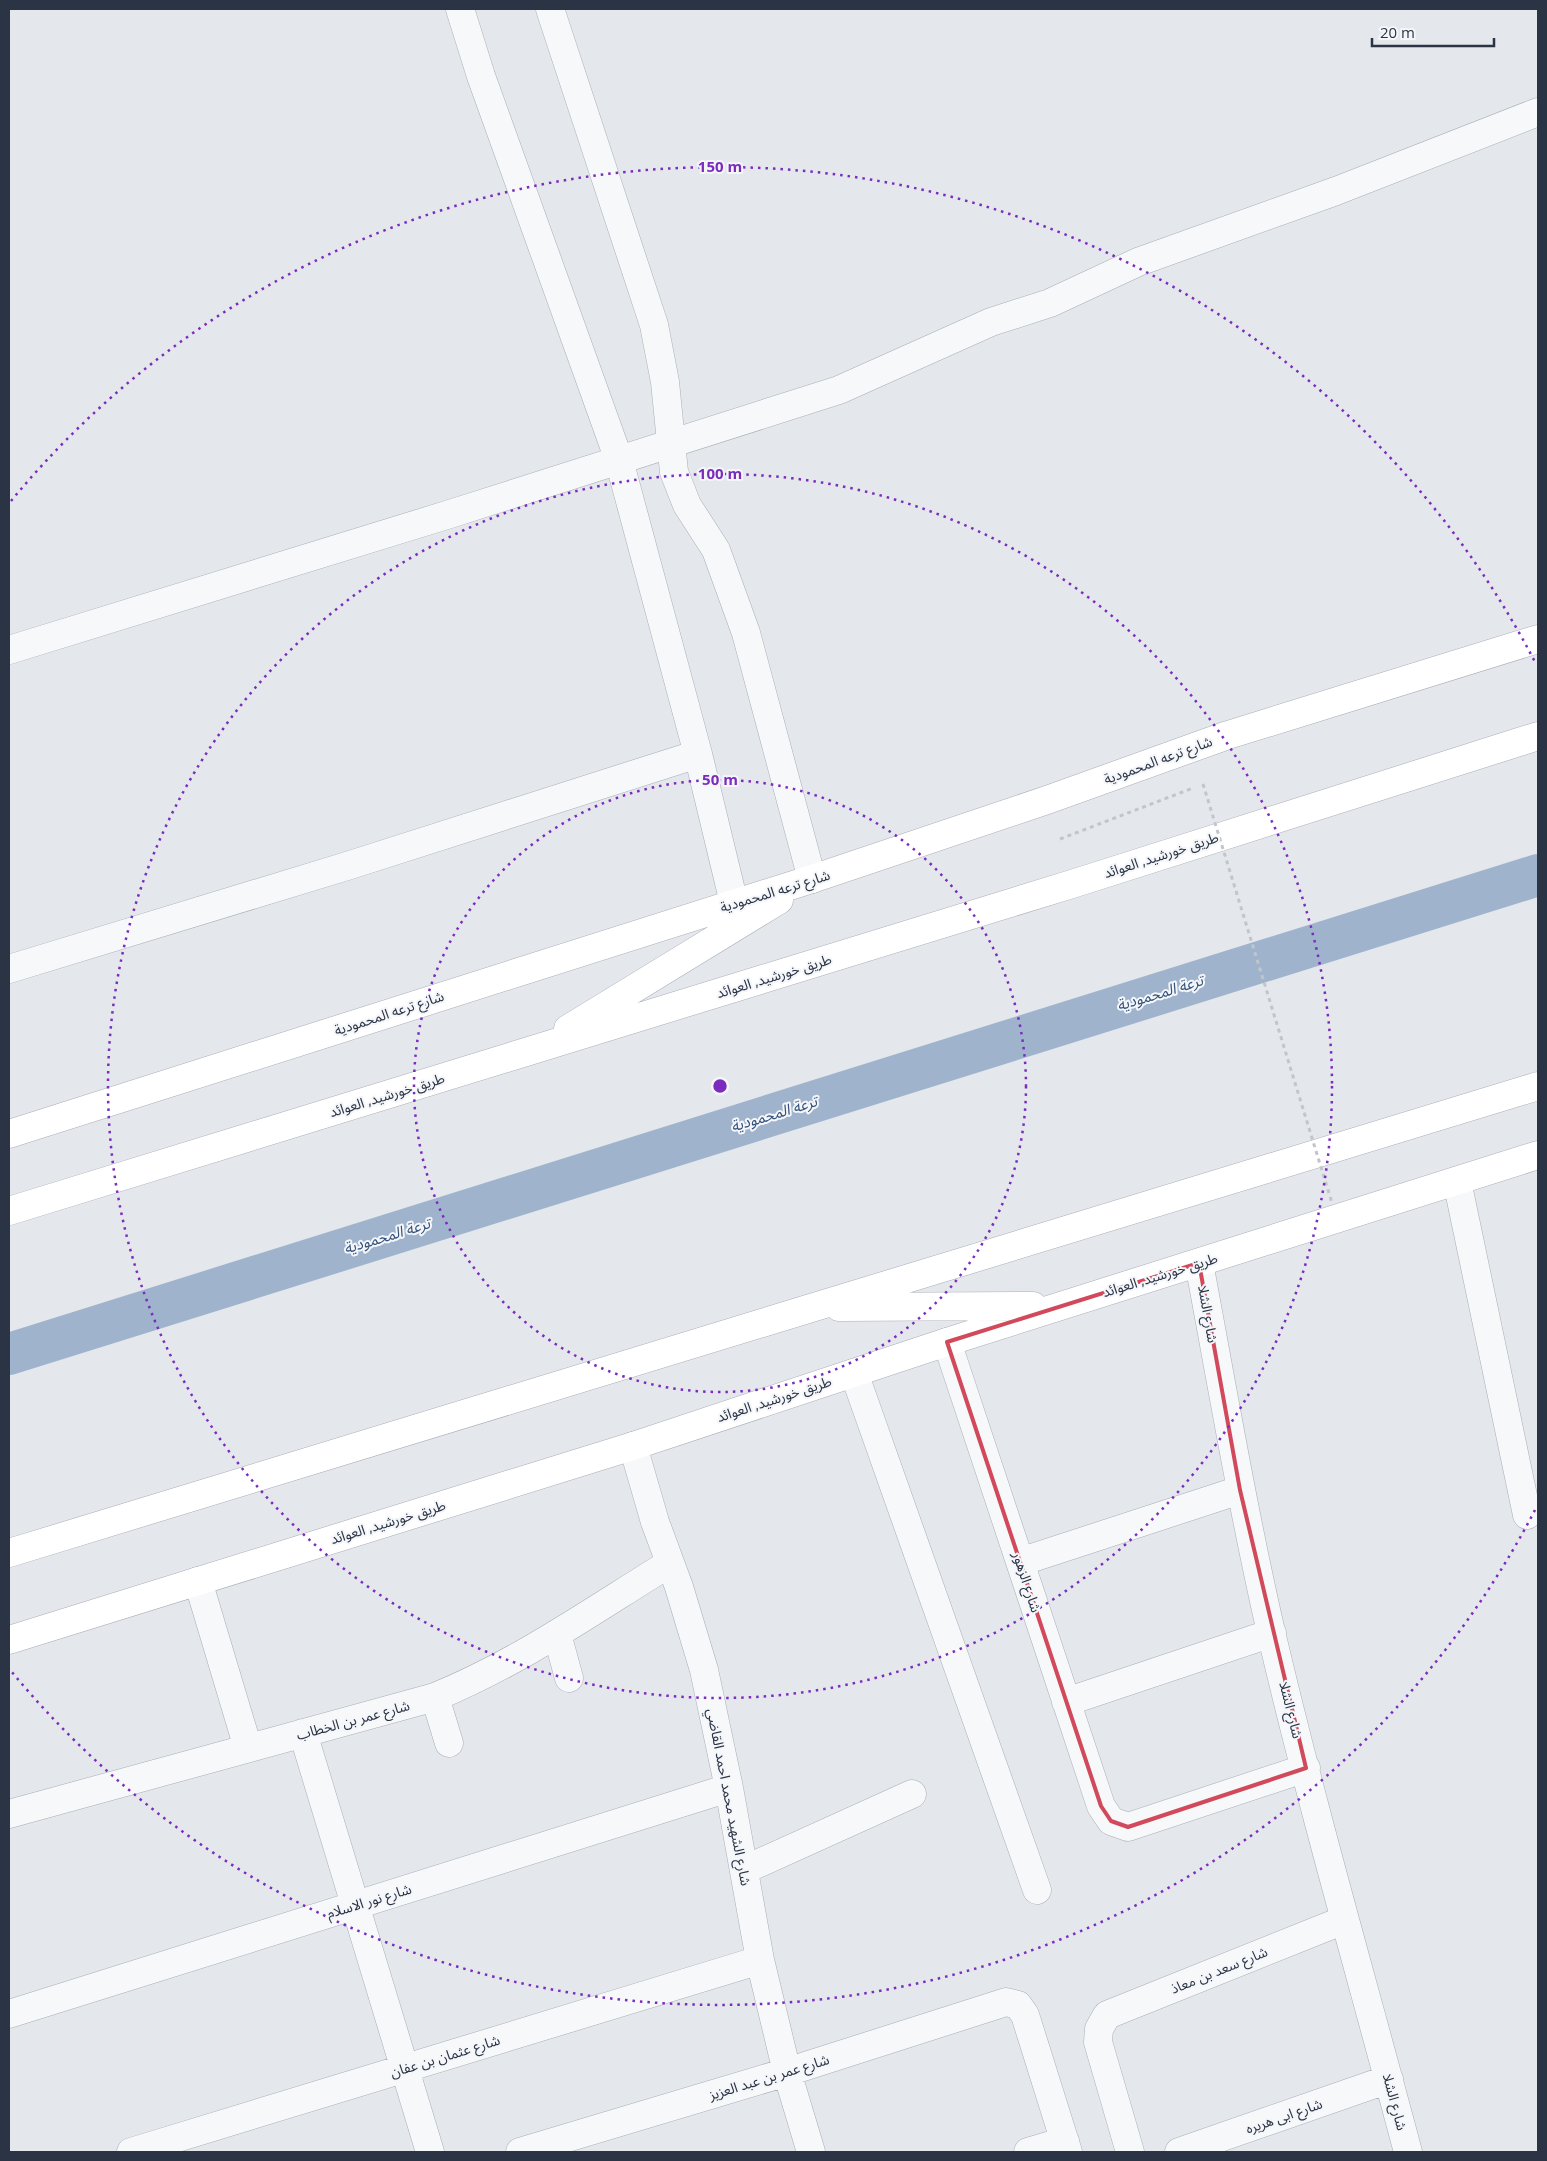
<svg xmlns="http://www.w3.org/2000/svg" width="1547" height="2161" viewBox="0 0 1547 2161" font-family="'Open Sans','Noto Sans Arabic',sans-serif">
<rect width="100%" height="100%" fill="#e4e7ec"/>
<g fill="none" stroke-linecap="round" stroke-linejoin="round">
<path stroke="#9fb4cc" stroke-width="42" d="M9 1354 1538 875"/>
<defs>
<path id="street" d="M460 9 481 76 619 460 698 754 734 903
M550 9 654 325 665 382 674 472 687 505 716 550 746 633 812 879
M9 650 450 514 839 390 991 322 1050 303 1138 262 1336 191 1538 112
M9 969 347 866 698 754
M1457 1181 1527 1515
M1199 1263C1222 1386 1243 1510 1271 1632 1312 1807 1362 1979 1408 2152
M947 1342 1101 1806 1111 1821 1128 1827 1306 1768
M854 1373 1037 1890
M633 1446 655 1522 679 1587 704 1670 729 1788 760 1960 787 2072 811 2152
M1020 1562 1240 1490
M198 1581 248 1748
M557 1634 569 1678
M435 1697 449 1743
M1066 1702 1272 1633
M303 1733 430 2152
M9 1814 435 1697C520 1662 592 1611 670 1563
M744 1870 912 1794
M9 2014 729 1788
M131 2152 760 1960
M520 2152 787 2072 1006 2002 1018 2005 1025 2015 1068 2152
M1028 2152 1065 2141
M1130 2152 1098 2042 1099 2029 1107 2015 1344 1920
M1179 2152 1389 2079"/>
<path id="secondary" d="M568 1029 779 900
M9 1134 812 879 1047 800 1228 735 1538 639
M9 1211 1072 884 1538 736
M839 1307 1033 1306
M9 1553 1538 1086
M9 1640 633 1446 947 1342 1538 1155"/>
</defs>
<use href="#street" stroke="#a9aeb7" stroke-width="29"/>
<use href="#secondary" stroke="#a9aeb7" stroke-width="29"/>
<path stroke="#c2c5cb" stroke-width="3" stroke-dasharray="4 4" stroke-linecap="butt" d="M1060 839 1193 788"/>
<use href="#street" stroke="#f7f8fa" stroke-width="28"/>
<use href="#secondary" stroke="#fff" stroke-width="28"/>
<path stroke="#c2c5cb" stroke-width="3" stroke-dasharray="4 4" stroke-linecap="butt" d="M1203 784 1332 1203"/>
</g>
<path fill="none" stroke="#d1495b" stroke-width="4" stroke-linejoin="round" d="M1199 1263 1240 1490 1306 1768 1128 1827 1111 1821 1101 1806 947 1342Z"/>
<g fill="none" stroke="#7b2cbf" stroke-width="2.5" stroke-dasharray="2.5 5">
<circle cx="720" cy="1086" r="306"/>
<circle cx="720" cy="1086" r="612"/>
<path d="M1535 1510A919 919 0 0 1 11 1671M11 501A919 919 0 0 1 1535 662"/>
</g>
<g text-anchor="middle" stroke-width="4" stroke-linejoin="round" paint-order="stroke">
<g font-size="14" fill="#2b3445" stroke="#f4f6f9">
<text transform="translate(1158 760) rotate(-20)" y="5">شارع ترعه المحمودية</text>
<text transform="translate(1161 855) rotate(-18)" y="5">طريق خورشيد, العوائد</text>
<text transform="translate(775 891) rotate(-17)" y="5">شارع ترعه المحمودية</text>
<text transform="translate(774 976) rotate(-17)" y="5">طريق خورشيد, العوائد</text>
<text transform="translate(389 1013) rotate(-18)" y="5">شارع ترعه المحمودية</text>
<text transform="translate(387 1095) rotate(-17)" y="5">طريق خورشيد, العوائد</text>
<text transform="translate(1160 1275) rotate(-17)" y="5">طريق خورشيد, العوائد</text>
<text transform="translate(1208 1314) rotate(80)" y="5">شارع الشلا</text>
<text transform="translate(774 1399) rotate(-18)" y="5">طريق خورشيد, العوائد</text>
<text transform="translate(388 1522) rotate(-17)" y="5">طريق خورشيد, العوائد</text>
<text transform="translate(1027 1582) rotate(72)" y="5">شارع الزهور</text>
<text transform="translate(1291 1710) rotate(76)" y="5">شارع الشلا</text>
<text transform="translate(353 1720) rotate(-15)" y="5">شارع عمر بن الخطاب</text>
<text transform="translate(729 1797) rotate(79)" y="5">شارع الشهيد محمد احمد القاضي</text>
<text transform="translate(369 1901) rotate(-17)" y="5">شارع نور الاسلام</text>
<text transform="translate(1219 1970) rotate(-22)" y="5">شارع سعد بن معاذ</text>
<text transform="translate(445 2056) rotate(-17)" y="5">شارع عثمان بن عفان</text>
<text transform="translate(769 2077) rotate(-17)" y="5">شارع عمر بن عبد العزيز</text>
<text transform="translate(1395 2102) rotate(75)" y="5">شارع الشلا</text>
<text transform="translate(1284 2116) rotate(-19)" y="5">شارع ابى هريره</text>
</g>
<g font-size="15" font-style="italic" fill="#34527a" stroke="#f4f6f9">
<text transform="translate(1160 993) rotate(-17)" y="5">ترعة المحمودية</text>
<text transform="translate(774 1114) rotate(-17)" y="5">ترعة المحمودية</text>
<text transform="translate(387 1236) rotate(-17)" y="5">ترعة المحمودية</text>
</g>
</g>
<circle cx="720" cy="1086" r="8" fill="#7b2cbf" stroke="#f4f6f9" stroke-width="2.5"/>
<g font-size="15" text-anchor="middle" font-weight="bold" fill="#7b2cbf" stroke="#f4f6f9" stroke-width="4" stroke-linejoin="round" paint-order="stroke">
<text x="720" y="172">150 m</text>
<text x="720" y="479">100 m</text>
<text x="720" y="785">50 m</text>
</g>
<rect width="1547" height="2161" fill="none" stroke="#2b3445" stroke-width="20"/>
<path d="M1372 38v8h122v-8" fill="none" stroke="#2b3445" stroke-width="2.5"/>
<text x="1380" y="38" font-size="15" fill="#2b3445" stroke="#f4f6f9" stroke-width="4" paint-order="stroke">20 m</text>
</svg>
